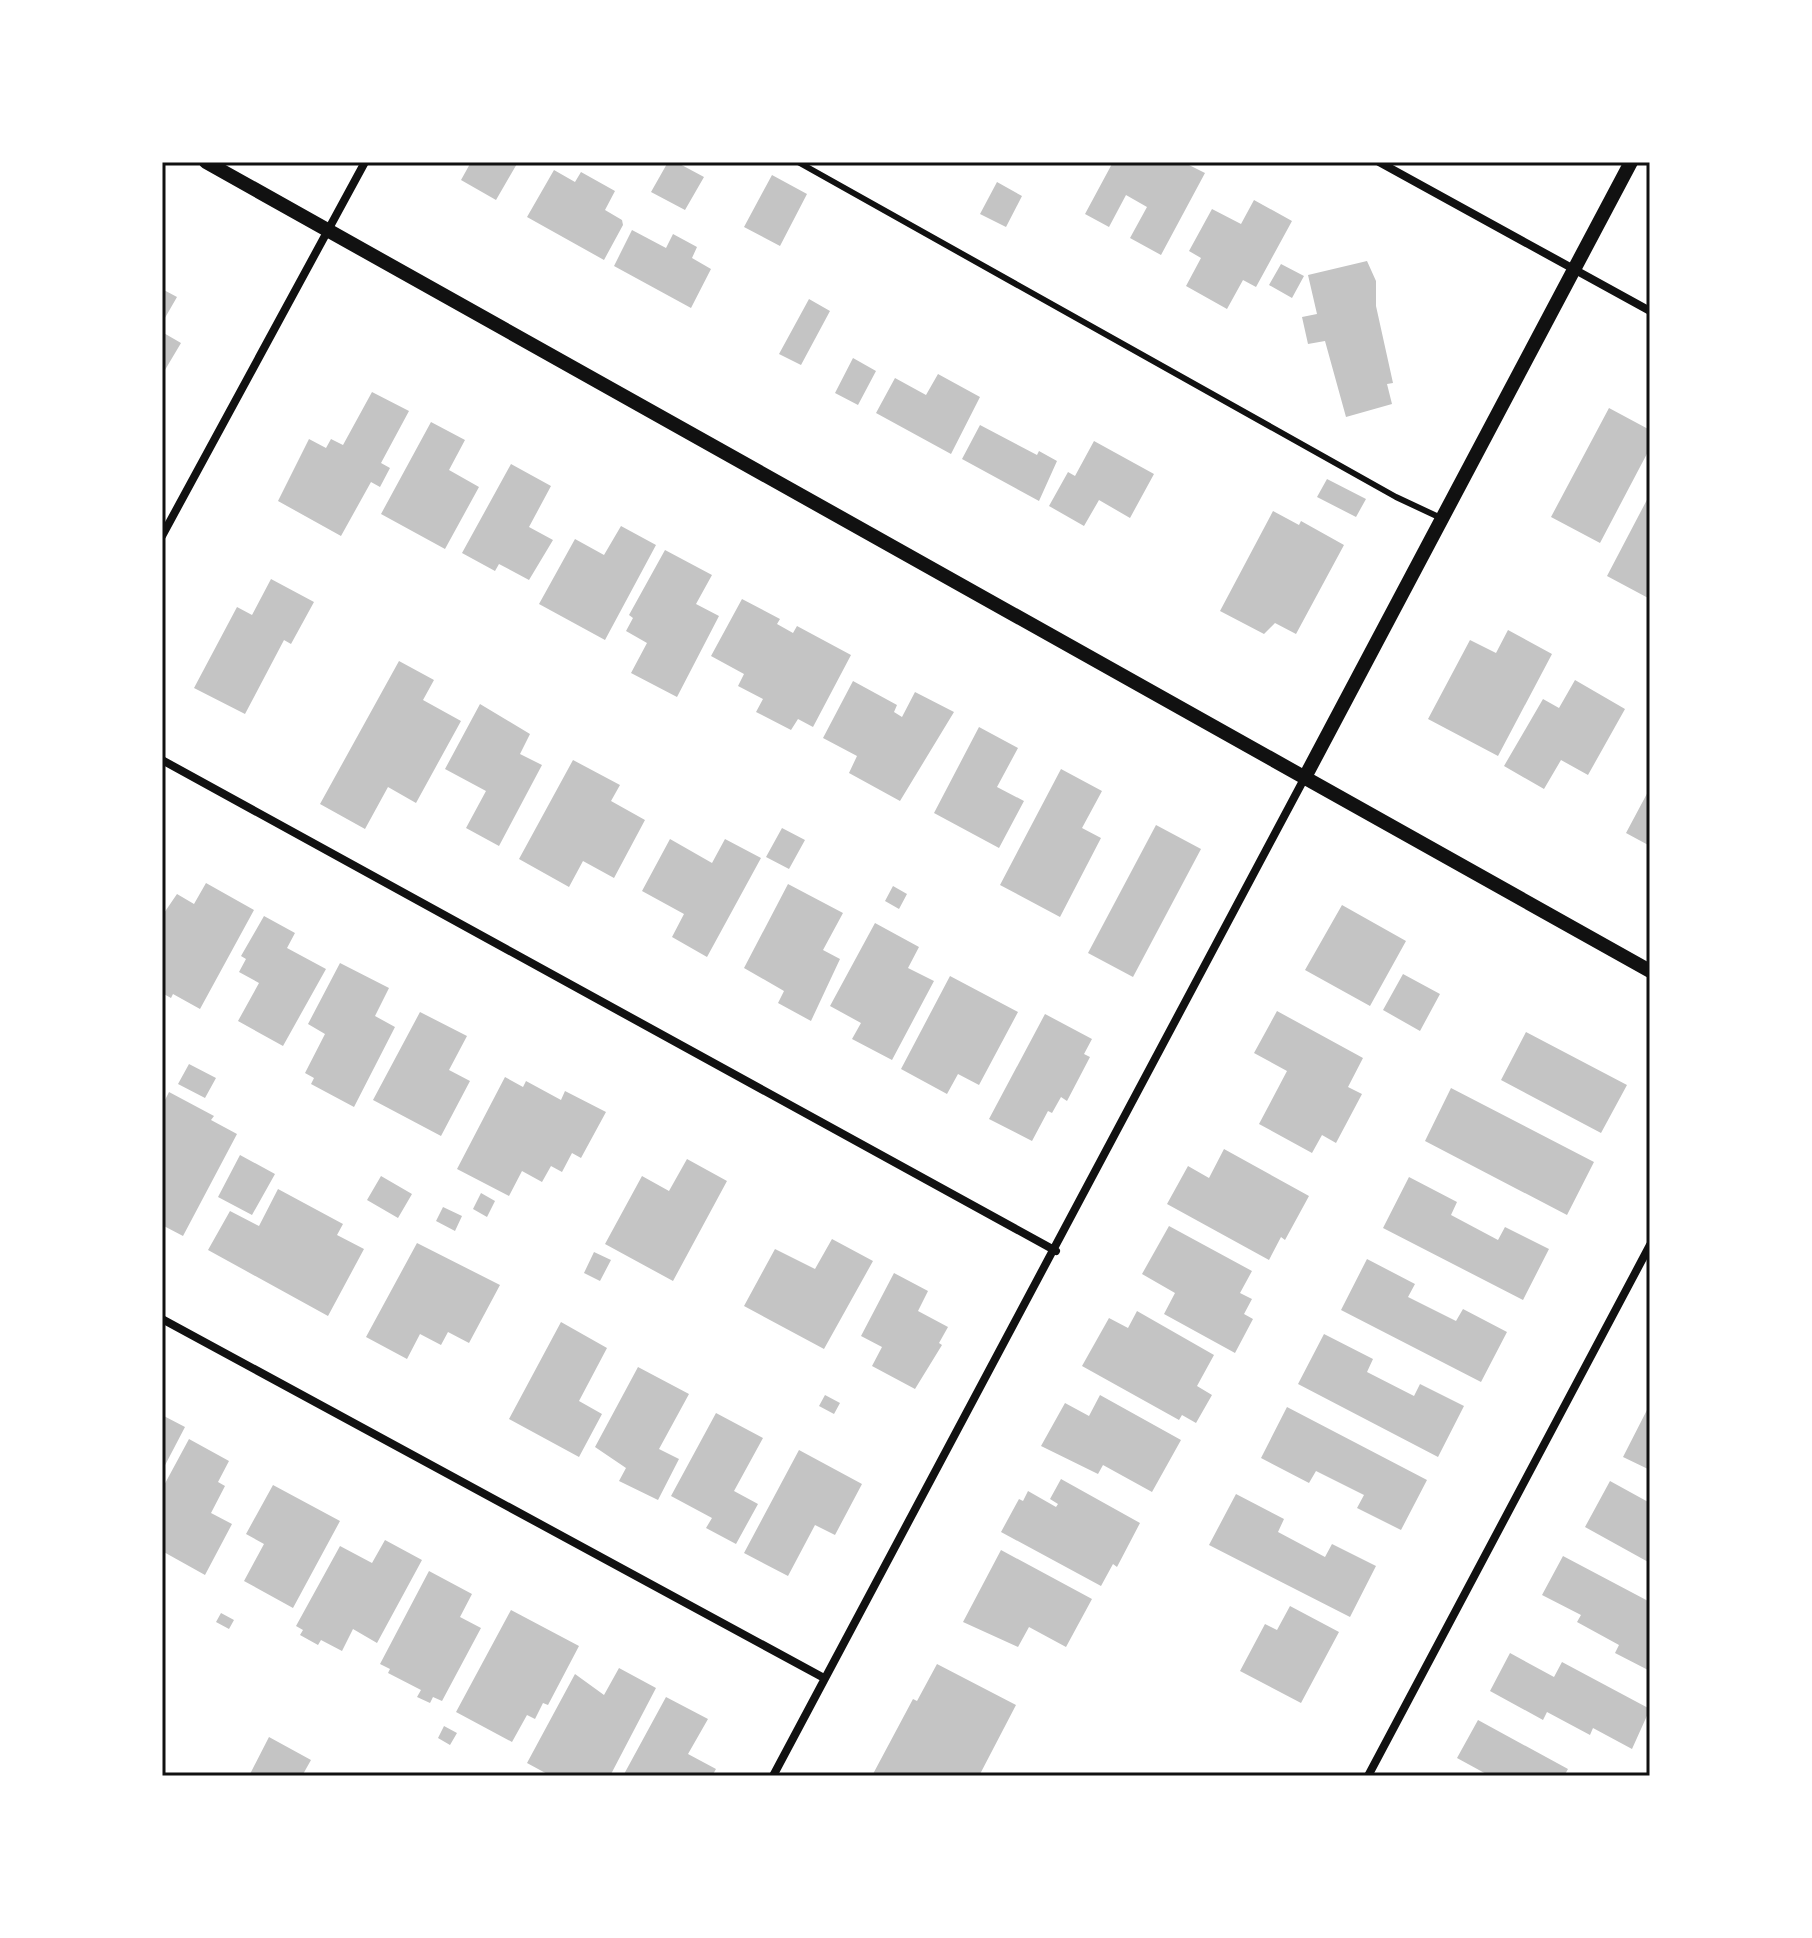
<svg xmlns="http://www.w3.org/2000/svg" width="1812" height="1938" viewBox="0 0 1812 1938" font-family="'Work Sans',sans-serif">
<rect width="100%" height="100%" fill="#fff"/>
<path fill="#c4c4c4" d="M471 162H518L496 200 461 180Z
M668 162H676L704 177 685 210 651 192Z
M1113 162H1183L1205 173 1161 255 1130 238 1147 207 1126 195 1109 227 1085 214Z
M554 170 575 182 581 172 615 191 605 210 622 220 623 225 604 260 527 217Z
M772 175 807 194 780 246 744 227Z
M997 182 1022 196 1006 227 980 214Z
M1254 200 1292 221 1256 287 1243 280 1227 309 1186 286 1201 258 1189 251 1212 209 1241 224Z
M632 230 666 248 673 234 697 247 692 258 711 269 691 308 614 266Z
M1367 261 1376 281V306L1393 383 1387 384 1392 404 1346 417 1325 341 1308 344 1302 317 1317 314 1308 275Z
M1281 264 1304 276 1292 298 1269 285Z
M162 289 177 297 162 323Z
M809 299 830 311 801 365 779 354Z
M162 332 181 343 162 375Z
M853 358 876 371 858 405 835 393Z
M938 374 980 397 951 454 876 413 895 378 926 395Z
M372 392 409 411 381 463 390 468 380 487 371 482 341 536 278 501 309 439 326 448 331 439 343 445Z
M1609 408 1650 430V448L1600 543 1551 517Z
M431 422 465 440 449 470 479 487 445 549 381 514Z
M980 425 1037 455 1039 451 1057 461 1039 501 962 459Z
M1094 441 1154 474 1130 518 1099 500 1084 526 1049 506 1068 472 1075 476Z
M511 464 551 486 529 527 553 540 529 580 499 564 495 571 462 553Z
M1327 479 1366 499 1356 517 1317 497Z
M1650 494V599L1607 576Z
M1273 511 1299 525 1301 521 1344 545 1296 634 1275 623 1264 634 1220 611Z
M621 526 656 545 605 640 539 604 575 539 604 555Z
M665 550 712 575 696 604 719 616 677 697 631 673 647 643 626 631 633 618 629 615Z
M271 579 314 602 291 644 284 640 245 714 194 688 237 607 252 615Z
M742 599 780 619 777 624 793 633 797 626 851 655 813 727 798 719 791 730 756 712 763 699 738 686 744 674 711 656Z
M1508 630 1552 654 1498 756 1428 719 1470 640 1496 653Z
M399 661 434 680 423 700 461 721 416 803 388 787 365 829 320 804Z
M1575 680 1625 709 1588 775 1561 760 1544 789 1504 766 1543 699 1559 708Z
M853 681 897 705 894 712 902 717 915 692 954 712 900 801 849 773 857 756 823 738Z
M480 704 530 734 520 754 542 765 499 846 466 828 486 791 445 769Z
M979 727 1018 748 997 787 1024 801 999 848 934 813Z
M573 760 620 785 611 801 645 820 614 878 583 861 569 887 519 859Z
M1061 769 1102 791 1082 828 1101 838 1060 917 1000 885Z
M1650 788V846L1626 833Z
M1156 825 1201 849 1133 977 1088 953Z
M782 828 805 840 789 869 766 857Z
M670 839 712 863 725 839 761 858 707 957 672 937 684 914 642 891Z
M206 883 254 910 200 1009 173 994 171 998 162 993V916L177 894 194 904Z
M788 884 843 913 823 950 840 959 811 1021 778 1003 784 991 744 968Z
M893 886 907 894 899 909 885 901Z
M1342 905 1406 941 1370 1006 1305 970Z
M264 916 295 933 287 948 326 969 283 1046 238 1021 259 983 239 972 246 959 241 956Z
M875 923 919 947 908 968 934 981 892 1060 852 1039 861 1023 830 1006Z
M340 963 389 988 375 1016 395 1027 354 1107 311 1084 314 1078 305 1073 325 1034 308 1024Z
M1403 974 1440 994 1420 1031 1383 1010Z
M950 976 1018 1012 979 1085 958 1074 947 1094 901 1069Z
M1277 1011 1363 1058 1348 1087 1362 1094 1336 1143 1322 1135 1312 1153 1259 1124 1287 1071 1254 1053Z
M420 1012 467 1036 449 1070 470 1081 441 1136 373 1100Z
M1045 1014 1092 1039 1084 1054 1090 1057 1067 1101 1061 1097 1052 1113 1048 1111 1032 1141 989 1119Z
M1526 1032 1627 1085 1601 1133 1501 1080Z
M189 1064 216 1078 205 1098 178 1084Z
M505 1077 523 1087 526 1081 561 1100 565 1091 606 1112 581 1158 572 1153 562 1172 551 1166 542 1182 522 1171 509 1196 457 1169Z
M1451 1088 1594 1162 1567 1215 1425 1141Z
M169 1092 214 1116 211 1120 237 1134 183 1236 162 1225V1106Z
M1224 1149 1309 1196 1285 1240 1281 1237 1269 1260 1167 1204 1188 1166 1209 1178Z
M240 1155 275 1174 252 1215 218 1197Z
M687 1159 727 1181 673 1281 605 1244 642 1176 669 1191Z
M381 1176 412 1194 398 1218 367 1200Z
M1409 1177 1457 1202 1451 1215 1498 1240 1505 1227 1549 1249 1523 1300 1383 1228Z
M278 1189 343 1224 337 1235 364 1249 328 1316 208 1250 230 1211 259 1226Z
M481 1193 495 1201 487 1217 473 1209Z
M443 1207 462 1216 455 1231 436 1221Z
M1169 1226 1252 1271 1240 1293 1252 1299 1244 1314 1253 1319 1235 1353 1164 1314 1175 1293 1142 1274Z
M832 1239 873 1261 824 1349 744 1306 775 1249 815 1269Z
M417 1243 500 1285 469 1343 448 1332 441 1345 420 1334 407 1359 366 1337Z
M594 1252 611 1260 600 1281 584 1273Z
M1367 1259 1415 1284 1408 1297 1456 1321 1463 1309 1507 1332 1481 1382 1341 1310Z
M894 1273 928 1291 918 1311 948 1327 939 1343 942 1345 915 1389 872 1366 882 1347 861 1336Z
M1137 1311 1214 1355 1197 1386 1212 1395 1196 1423 1182 1415 1179 1420 1082 1366 1109 1318 1128 1328Z
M561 1322 607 1348 579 1401 602 1414 579 1457 509 1419Z
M1324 1334 1373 1359 1367 1372 1414 1396 1420 1384 1464 1406 1438 1457 1298 1384Z
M638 1367 689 1394 659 1449 679 1459 658 1500 619 1481 626 1468 595 1447Z
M825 1395 840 1403 834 1414 819 1406Z
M1100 1395 1181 1440 1152 1492 1103 1465 1098 1474 1041 1446 1065 1403 1089 1416Z
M1287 1407 1427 1480 1401 1530 1357 1508 1364 1495 1316 1471 1309 1483 1261 1458Z
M1648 1408 1650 1409V1470L1623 1457Z
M716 1413 763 1438 734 1491 758 1504 736 1544 706 1528 712 1518 671 1496Z
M162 1415 185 1427 162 1471Z
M189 1439 229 1461 218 1482 225 1486 211 1513 232 1524 205 1575 162 1551V1489Z
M799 1450 862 1484 835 1535 815 1525 788 1576 744 1553Z
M1061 1479 1140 1523 1117 1567 1113 1564 1101 1586 1001 1532 1019 1499 1023 1501 1028 1491 1056 1507 1058 1504 1050 1499Z
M1610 1481 1650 1503V1563L1585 1527Z
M273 1485 340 1521 293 1608 244 1581 264 1544 246 1534Z
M1236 1494 1284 1519 1278 1532 1325 1557 1332 1544 1376 1566 1350 1617 1209 1545Z
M385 1540 422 1560 377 1643 353 1629 342 1651 321 1640 318 1645 300 1635 303 1630 296 1626 340 1546 372 1563Z
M1001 1550 1092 1599 1066 1647 1029 1627 1018 1647 963 1622Z
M1563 1556 1650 1602V1671L1615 1653 1619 1645 1577 1622 1581 1615 1542 1595Z
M429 1571 472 1594 460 1617 481 1628 442 1701 433 1697 430 1703 417 1697 421 1690 388 1673 390 1669 380 1664Z
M1290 1606 1339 1632 1301 1703 1240 1671 1265 1624 1277 1630Z
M511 1610 579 1646 548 1705 543 1703 535 1719 527 1715 512 1742 456 1712Z
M221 1613 234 1620 229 1629 216 1622Z
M1510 1653 1554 1677 1562 1662 1650 1709 1632 1749 1593 1728 1590 1735 1547 1712 1543 1720 1490 1691Z
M937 1664 1016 1705 979 1776 873 1774 913 1699 917 1701Z
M619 1668 656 1688 610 1776H551L527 1763 575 1674 604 1695Z
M666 1697 708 1719 688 1754 716 1769 712 1776H623Z
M1478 1720 1568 1769 1564 1776H1490L1457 1758Z
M444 1726 457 1733 450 1745 438 1738Z
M269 1737 311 1760 302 1776H249Z"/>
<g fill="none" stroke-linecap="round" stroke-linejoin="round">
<path stroke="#111" stroke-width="6" d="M798 162 1396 497 1443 519"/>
<path stroke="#111" stroke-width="8" d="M1379 162 1650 311
M162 536 365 162
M162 760 1056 1251
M162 1319 824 1678
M773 1776 1304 779
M1368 1776 1650 1245"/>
<path stroke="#111" stroke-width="14" d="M206 162 1650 971
M1304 779 1631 162"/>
</g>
<rect width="1812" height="1938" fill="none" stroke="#ffffff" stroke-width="328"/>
<rect x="164" y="164" width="1484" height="1610" fill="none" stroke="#111" stroke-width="3"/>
</svg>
